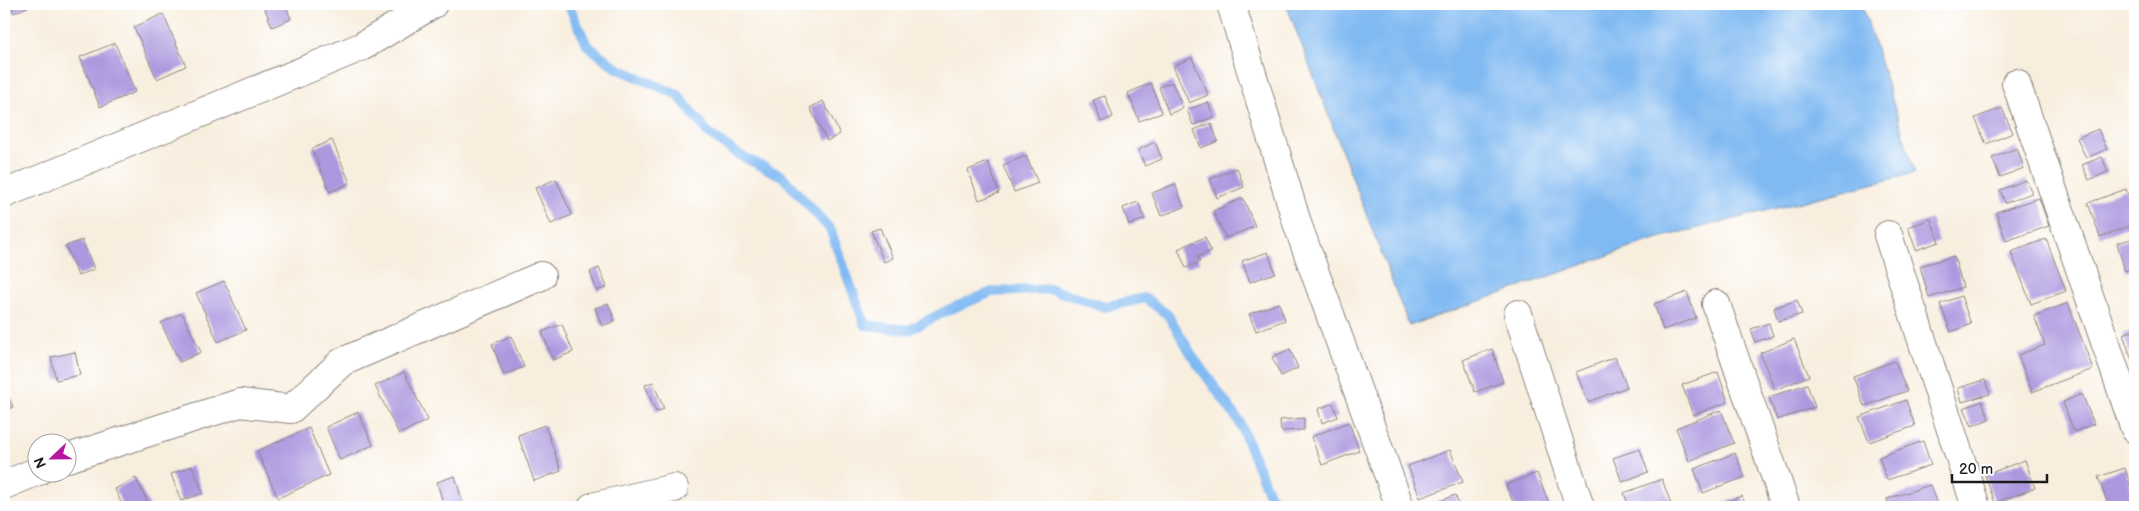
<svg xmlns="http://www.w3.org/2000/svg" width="2139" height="511" viewBox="0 0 2139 511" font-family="'Balsamiq Sans',sans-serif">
<rect width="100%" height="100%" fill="#fff"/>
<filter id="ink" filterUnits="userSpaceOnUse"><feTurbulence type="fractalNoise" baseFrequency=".02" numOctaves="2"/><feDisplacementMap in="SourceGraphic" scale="10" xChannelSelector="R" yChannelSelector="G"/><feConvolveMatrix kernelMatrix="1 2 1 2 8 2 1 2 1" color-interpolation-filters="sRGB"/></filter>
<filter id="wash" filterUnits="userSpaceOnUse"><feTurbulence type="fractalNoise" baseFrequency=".0096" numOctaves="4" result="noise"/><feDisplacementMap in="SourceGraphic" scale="20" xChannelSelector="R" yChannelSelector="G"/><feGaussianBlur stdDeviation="1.12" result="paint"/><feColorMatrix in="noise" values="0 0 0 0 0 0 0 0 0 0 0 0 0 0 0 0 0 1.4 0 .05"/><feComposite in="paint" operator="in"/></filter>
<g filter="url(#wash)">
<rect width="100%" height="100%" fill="#f8eede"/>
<path fill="#81baf2" stroke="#4e6b87" d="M1286 4H1862L1915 173 1655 239 1409 326Z"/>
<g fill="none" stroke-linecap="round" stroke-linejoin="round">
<path stroke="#81baf2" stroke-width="10" d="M568 4 587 45 617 68 678 95 709 134 741 156 782 176 830 229 865 325 909 330 950 309 992 292 1051 289 1105 307 1145 298 1168 315 1195 360 1239 421 1269 494 1280 507"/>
</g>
<g id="blocks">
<path fill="#ac98df" d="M10 4H33L14 13Z
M263 4H285L291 19 272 27Z
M163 14 186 66 157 79 134 27Z
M115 43 135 92 100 107 80 57Z
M1192 58 1208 95 1189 103 1173 66Z
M1172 82 1183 108 1169 114 1159 87Z
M1151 83 1162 113 1139 121 1128 93Z
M1105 96 1113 117 1101 122 1093 100Z
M823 101 840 134 827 141 810 108Z
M1208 102 1214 117 1193 125 1187 110Z
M2002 108 2013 133 1986 144 1975 118Z
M1211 123 1218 141 1201 148 1194 130Z
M2098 129 2107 149 2086 158 2077 138Z
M332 140 350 183 330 192 312 149Z
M1155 142 1162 159 1145 166 1138 150Z
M2017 148 2024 168 2000 177 1992 158Z
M1026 156 1038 183 1014 192 1003 165Z
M2102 157 2108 172 2089 180 2082 165Z
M988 162 999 193 979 200 968 170Z
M1237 168 1244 187 1217 198 1210 179Z
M556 179 572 215 551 224 535 188Z
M2026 180 2032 193 2005 203 2000 190Z
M1175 184 1184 207 1161 216 1152 193Z
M2126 189 2135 213V224L2100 237 2088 203Z
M1243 198 1255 226 1226 238 1213 211Z
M2039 198 2049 226 2006 241 1996 212Z
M1138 202 1145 219 1129 225 1123 208Z
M1931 219 1939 242 1916 250 1908 227Z
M880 228 893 258 884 262 871 231Z
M1205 237 1211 251 1197 257 1200 262 1186 268 1178 249Z
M2135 238V268L2125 271 2117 243Z
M2046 239 2066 291 2031 304 2011 252Z
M82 240 94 269 78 276 66 246Z
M1268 252 1275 273 1250 282 1242 261Z
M1954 256 1963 287 1929 298 1920 266Z
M599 268 607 287 597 291 590 272Z
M224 281 246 330 218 342 196 293Z
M1687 292 1696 318 1663 330 1654 304Z
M1961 296 1971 324 1951 332 1940 304Z
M1797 300 1802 314 1778 321 1774 308Z
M608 303 615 321 602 326 595 308Z
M1279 303 1285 320 1256 331 1249 314Z
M2068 303 2093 369 2032 392 2018 355 2045 345 2034 316Z
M182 313 201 352 180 362 161 323Z
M1769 323 1773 336 1755 342 1751 329Z
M562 324 573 352 553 360 542 332Z
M2135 330V369L2123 334Z
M511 336 524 367 504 375 492 344Z
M1794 339 1809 376 1775 390 1760 353Z
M1290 349 1298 368 1281 376 1272 357Z
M1492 349 1503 382 1475 392 1463 360Z
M75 352 80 375 56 380 51 357Z
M1615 357 1627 387 1588 402 1576 372Z
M1895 361 1907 391 1864 406 1853 376Z
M404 372 428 420 399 434 375 386Z
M1718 372 1728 402 1693 415 1682 385Z
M1985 380 1990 394 1962 402 1958 388Z
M653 382 664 409 656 412 645 385Z
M1807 384 1815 407 1777 420 1769 397Z
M4 386 13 407 4 411Z
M2082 394 2094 424 2074 432 2063 402Z
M1906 400 1915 426 1869 442 1859 417Z
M1982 401 1989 419 1972 426 1964 408Z
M1333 403 1338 417 1322 423 1318 409Z
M1721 410 1734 443 1689 461 1676 428Z
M358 412 373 445 340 460 326 427Z
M1304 418V430L1281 431 1280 420Z
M1349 422 1359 451 1322 465 1311 437Z
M545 425 561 471 534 481 518 435Z
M309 428 329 475 278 498 257 451Z
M1923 441 1931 465 1887 480 1879 457Z
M1640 449 1648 472 1622 482 1613 458Z
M1450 450 1463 482 1420 498 1408 466Z
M1735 453 1745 477 1703 493 1694 469Z
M2025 460 2035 488 1995 503 1985 475Z
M192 466 203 493 181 501 171 474Z
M2125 468 2135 500 2109 507 2098 477Z
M1537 473 1550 506 1515 507 1506 485Z
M455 476 464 507H444L437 482Z
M136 478 150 507H123L115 489Z
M1662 479 1672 507H1629L1624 493Z
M1930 485 1938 507H1889L1887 499Z
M1455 495 1460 507H1424Z
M1742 496 1746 507H1709Z"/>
</g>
</g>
<g filter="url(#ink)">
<use href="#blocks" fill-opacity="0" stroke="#8a857d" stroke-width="1"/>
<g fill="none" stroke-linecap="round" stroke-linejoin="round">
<defs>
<path id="minor" d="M1231 4 1298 226 1400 507
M2016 83 2135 429
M4 194 361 47 433 4
M1888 235 1976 507
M1716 304 1786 507
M1518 314 1580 507
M68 458 240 403 291 409 342 362 541 276
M4 485 38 471
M592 507 674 488"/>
</defs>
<use href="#minor" stroke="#8a857d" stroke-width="30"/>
<use href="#minor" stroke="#fff" stroke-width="28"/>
</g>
</g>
<rect width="2139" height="511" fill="none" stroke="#fff" stroke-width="20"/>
<g transform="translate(52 458) rotate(248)"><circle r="24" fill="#ffffff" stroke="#a4a4a4"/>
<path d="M0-4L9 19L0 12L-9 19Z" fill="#b5179e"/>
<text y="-8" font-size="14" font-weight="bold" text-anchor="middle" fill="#1c1c1c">N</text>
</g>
<path d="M1952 474v8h95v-8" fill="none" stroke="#1c1c1c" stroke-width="2.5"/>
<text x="1959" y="474" font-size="15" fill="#1c1c1c" stroke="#ffffff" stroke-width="4" paint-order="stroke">20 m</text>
</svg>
